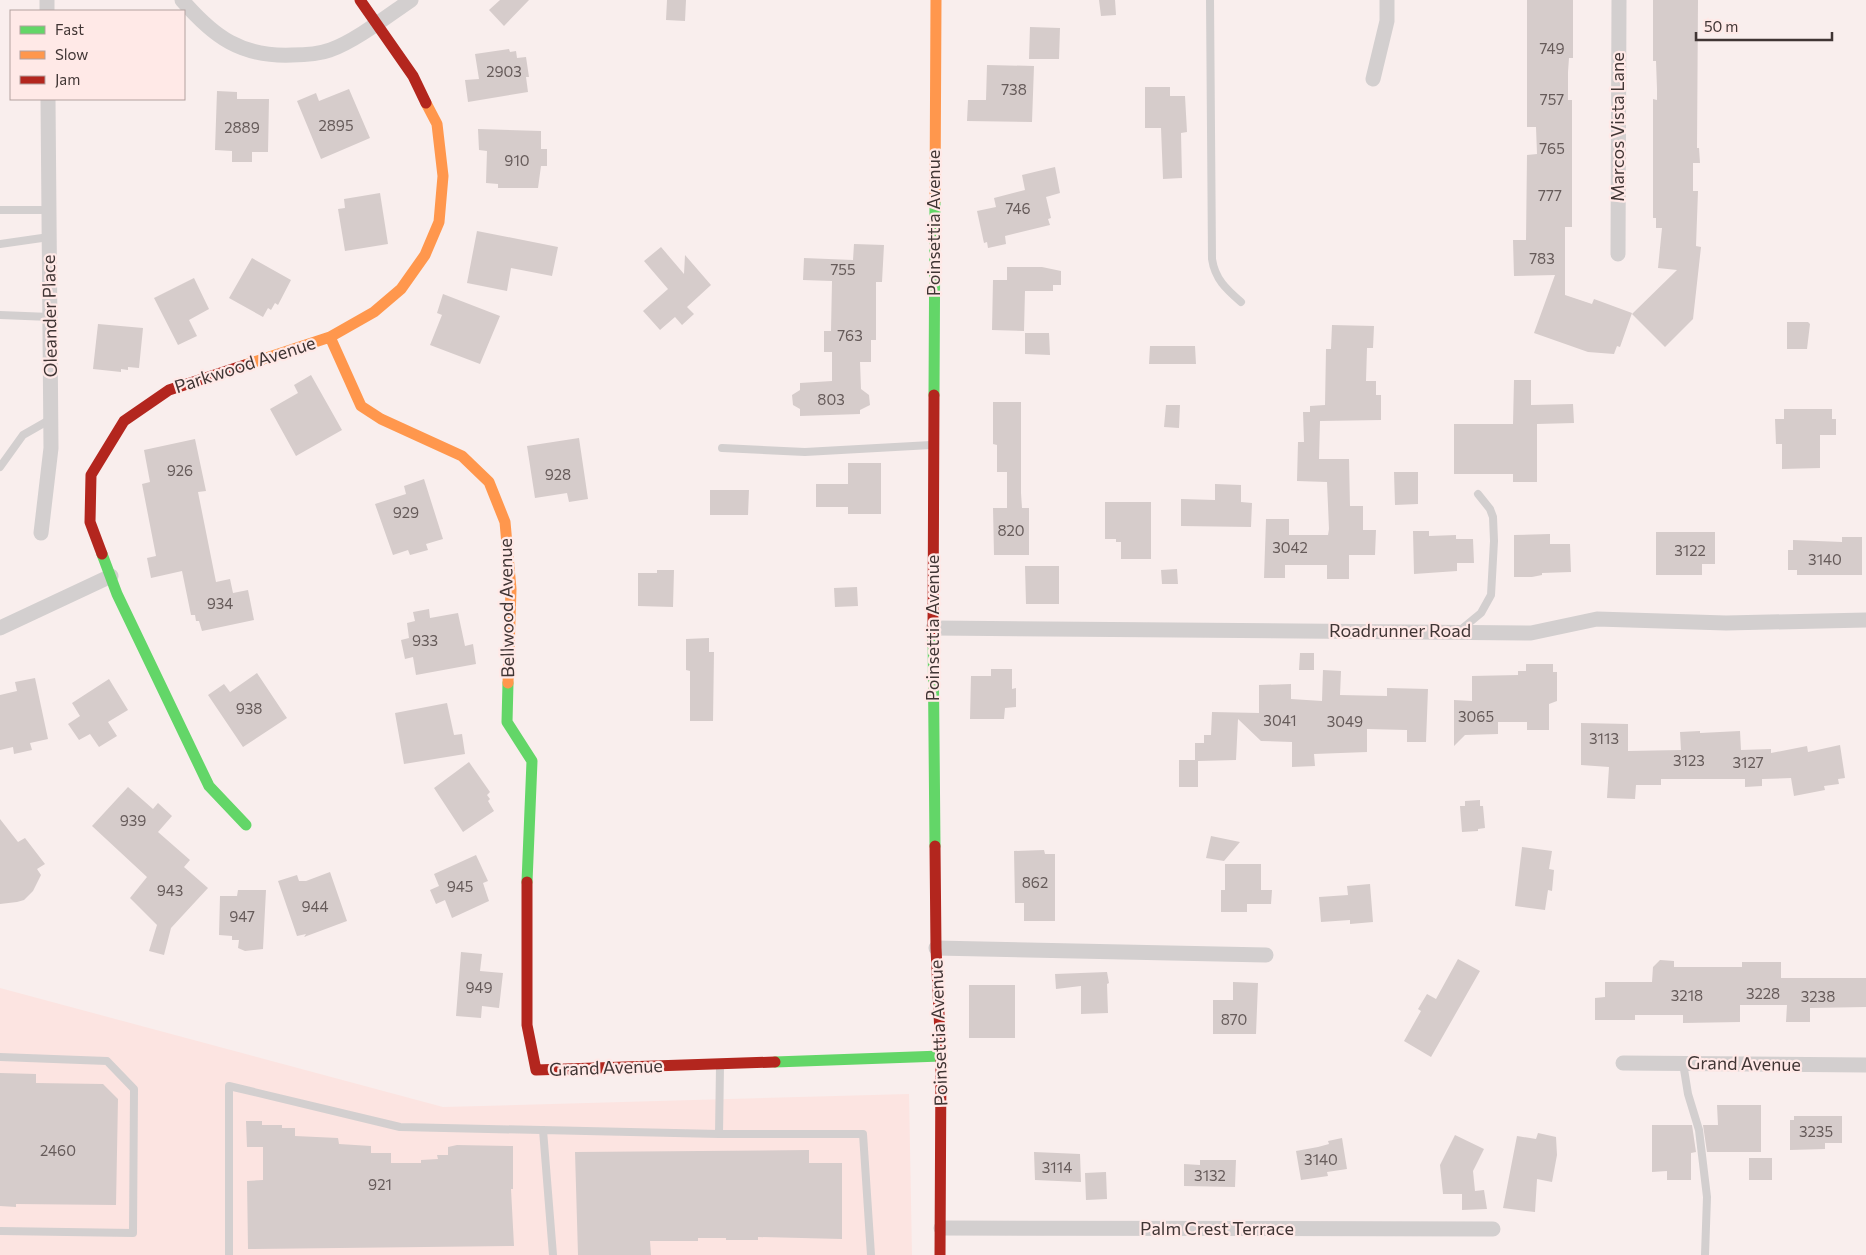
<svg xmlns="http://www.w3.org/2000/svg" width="1866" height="1255" viewBox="0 0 1866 1255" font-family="Commissioner,sans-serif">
<rect width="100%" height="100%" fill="#f9eeed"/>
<path fill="#fce4e1" d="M0 988 443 1107 909 1094 912 1255H0Z"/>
<path fill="#d6cccb" d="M500 0H529L504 26 489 10Z
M667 0H686L685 21 666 20Z
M1099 0H1115L1116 15 1101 16Z
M1527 0H1573V58H1569L1568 72V100H1572V227H1565V295L1592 304 1594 299 1632 313 1620 347 1617 346 1614 354 1588 352 1534 333 1555 275 1514 276 1513 240H1526L1527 155 1537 154 1536 127H1527Z
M1653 0H1698L1697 148H1699L1700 163H1693V191H1698L1696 246 1701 247 1693 319 1665 347 1632 314 1677 270 1658 268 1662 228H1656V218H1653V99L1657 100V89L1656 61H1653Z
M1030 27 1060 28 1059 59H1029Z
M509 49 510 52 516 51 517 58 526 57 529 77H526L528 92 468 102 465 80 479 79 475 54Z
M987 65 1034 66 1032 122 967 121 968 100H986Z
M1145 87H1170V96H1185L1187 132 1181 133 1182 178 1163 179 1161 128H1145Z
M349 89 370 138 321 159 297 101 316 93 319 101Z
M217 91 237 92V99H269L268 152H252V162H232V151L215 150Z
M478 129 541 131V149H547V166H541L538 188H498V184L486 183 487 151 479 150Z
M1055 167 1060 193 1046 197 1051 218 1048 219 1050 225 1005 236 1006 244 988 248 987 242 984 243 977 211 996 207 994 198 1025 190 1022 175Z
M380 193 388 244 345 251 338 209 345 208 344 199Z
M477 231 558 247 552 276 511 268 507 291 467 283Z
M854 244 884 245 882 282H876V340H871V362H860L861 389 869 395 870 405 860 410V414L800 416V409L793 405 792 395 800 390V383L832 381V352H824V331H831L832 281 803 280 804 258 853 260Z
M661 247 684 274 685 255 711 285 687 307 694 314 682 325 675 317 660 330 643 311 668 289 644 261Z
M252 258 291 280 278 305 275 303 271 310 268 308 263 317 229 298Z
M1007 267H1042L1061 271V285H1053V291H1025L1024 331 992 330 993 280H1007Z
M194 278 209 309 189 320 197 336 178 345 154 298Z
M443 294 500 316 480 364 430 345 442 315 437 313Z
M1787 322H1808L1810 324 1807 349H1787Z
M98 324 143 328 139 368 128 367V370L121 369V372L93 369Z
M1332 325 1374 326 1373 348H1367L1366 381H1376V395H1381V420L1320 421 1319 459H1349L1350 506H1363V530H1376L1375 555H1349V579H1327V565H1285V578H1264L1266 519H1289V535H1328L1329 529 1327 482 1297 481 1298 442H1304L1303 412H1310V406L1325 405 1326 349H1331Z
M1025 333H1049L1050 355 1025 354Z
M1150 346H1195L1196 364H1149Z
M311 375 342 430 296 456 270 409 298 393 294 385Z
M1514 380H1531V405L1573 404 1574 423 1537 424V482H1513V474H1454V424H1513Z
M993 402H1021V493L1022 508H1029V555H994L993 508H1007V472H997V445L993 444Z
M1166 405H1180L1179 428 1164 427Z
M1784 409H1832V419H1836V435H1820V468L1782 469V444H1776L1775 419H1784Z
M579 438 588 499 569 502 567 493 535 498 527 446Z
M195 439 206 491 198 492 216 582 230 579 233 593 248 590 254 620 202 631 199 621H196L195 615H191L182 571 151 578 147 558 156 556 142 484 150 482 144 450Z
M848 463H881V514H848V507H816V484H848Z
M1394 472H1418V504L1395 505Z
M424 479 443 539 426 544 428 550 410 555 408 550 393 555 375 504 406 494 404 486Z
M1215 484 1241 485V502L1252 503 1251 527 1181 526V499L1215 500Z
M710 490H749L748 515H710Z
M1105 502H1151V559H1121V542H1116V539H1105Z
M1413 531H1429V536L1456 535V539H1473L1474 563H1457V571L1414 574Z
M1656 532H1715V564H1702V575H1656Z
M1550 534V544H1570L1571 572 1542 573V575L1532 577H1514V535Z
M1842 537H1862V575H1797V570H1788V550H1793V540L1842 542Z
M1025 566H1059V604H1026Z
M1177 569 1178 584H1162L1161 570Z
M657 570H674L673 607 638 606V573H657Z
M857 587 858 606 835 607 834 588Z
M429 609 430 618 458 613 465 646 473 644 476 664 416 675 413 657 405 659 401 640 409 638 407 623 415 621 413 612Z
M709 638V652H714L713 721H690V671L686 670V639Z
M1300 653H1314V670H1299Z
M1526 664H1553V672H1557V701L1549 704V730H1527V722H1498V734L1465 735 1454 746V700L1472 701V676L1518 675V671H1526Z
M991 669H1012V689L1016 688V707L1005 708 1004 719H970L971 676H991Z
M1323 670 1341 671 1340 695 1387 696V688L1428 689 1426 742H1407V730L1367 729V752L1314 754 1315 766 1292 767V742L1261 741 1238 719 1236 760 1198 761V787H1179V760H1195V743H1204V735H1211L1212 712 1259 713V685L1291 684V699L1322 701Z
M257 673 287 718 243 747 208 695 224 684 230 692Z
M35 678 48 739 30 743 32 750 14 754 13 747 0 750V695L17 691 15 682Z
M109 679 128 710 108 722 117 736 99 747 90 734 79 740 68 724 80 716 72 703Z
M447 703 454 735 462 734 465 754 404 764 395 713Z
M1581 723 1628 724V751L1681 750 1680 732 1700 731V733L1740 731 1741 750 1771 749V753L1807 746 1808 752 1840 745 1845 778 1838 779 1839 784 1824 786 1825 790 1794 796 1791 778 1762 779V786L1745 787V779H1661V785H1636L1635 799 1607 798 1609 767 1581 765Z
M469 762 490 792 487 795 490 799 488 801 494 811 463 832 434 788Z
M128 787 153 809 158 803 172 816 158 832 190 860 184 867 208 888 171 928 164 955 149 951 157 925 130 898 147 877 92 826Z
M1480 800V806H1483L1485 828 1478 829V831L1462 832 1460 806H1465V801Z
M0 819 18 842 25 838 45 864 37 869 41 875 33 891 24 900 17 902 0 904Z
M1211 836 1240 842 1224 861 1206 858Z
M1522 847 1552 851 1549 869 1554 870 1552 891 1548 890 1545 910 1515 906Z
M1044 850 1045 854H1055V921H1024V903H1015L1014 851Z
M476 855 488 881 483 883 489 901 452 918 445 900 436 904 430 890 439 886 434 874Z
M1225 864H1261V890H1272L1271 904H1247V912H1221V890H1225Z
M330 872 347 921 304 937 306 934 297 936 278 881 297 875 299 881H306Z
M1370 884 1373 922 1350 924V920L1321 922 1319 897 1348 895 1347 886Z
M238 890H266L263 949 245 951 238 948 239 940H232V936L219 935 220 896H237Z
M461 952 482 954 480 971 503 973 499 1008 482 1006 481 1018 456 1016Z
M1458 959 1480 971 1431 1057 1404 1041 1421 1011 1418 1009 1427 994 1436 999Z
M1660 960 1674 961V967H1742V962H1781V978H1866V1007L1810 1008V1022H1786L1787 1005H1740V1022L1683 1023V1015H1635V1020H1595V998L1605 997V982H1652L1653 967Z
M1107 972 1109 983 1107 984 1108 1013 1081 1014V986L1056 989 1055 974Z
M1233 982 1258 983 1256 1034H1213V1000H1233Z
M969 985H1015V1038H969Z
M0 1073 36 1074V1083L103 1084 118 1099 116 1205 16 1204V1207L0 1206Z
M1717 1105H1761V1152H1707L1703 1125H1718Z
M1794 1116H1842V1143H1825V1149L1790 1150V1120H1794Z
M246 1121H262V1125H282V1128H295V1136L338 1138 339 1144 371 1146V1153H391V1163H421V1160L438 1159 437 1155H448V1147L457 1145 513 1146V1189H511L514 1246 248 1249 247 1181 263 1180V1147H247Z
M1652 1125H1692L1696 1152 1691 1153V1180H1667V1171L1652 1172Z
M1538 1133 1556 1137 1557 1155 1552 1182 1537 1179 1535 1212 1503 1208 1517 1136 1536 1139Z
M1455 1135 1484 1149 1473 1171 1475 1191 1484 1190 1487 1209 1462 1210V1194H1443L1440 1165Z
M1342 1138 1347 1169 1327 1172 1328 1176 1301 1180 1296 1151 1318 1147 1329 1144 1328 1141Z
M809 1150V1163H842V1239L758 1237V1240H726V1238H698V1241H650L651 1255H578L575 1152Z
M1034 1152 1080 1154 1081 1182 1035 1180Z
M1749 1158H1772V1180H1749Z
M1200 1160H1236L1235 1187 1184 1186V1164L1200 1165Z
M1106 1172 1107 1199 1086 1200 1085 1173Z"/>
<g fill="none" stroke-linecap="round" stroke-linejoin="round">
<path stroke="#d3cfcf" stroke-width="8" d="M1210 0 1212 259C1215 279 1226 289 1241 302
M0 210H49
M0 244 49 237
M0 315 50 317
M722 448 805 452 931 445
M0 467 23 435 51 419
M1458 632 1481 613 1491 595 1494 541 1493 517 1490 509 1478 494
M0 1057 107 1061 134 1089 133 1233 0 1231
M1683 1063 1688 1094 1699 1130 1707 1197 1705 1255
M543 1130 553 1255
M719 1134 720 1066
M229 1255V1086L400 1127 719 1134H863L871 1255"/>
<path stroke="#d3cfcf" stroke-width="15" d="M47 0V11
M182 0C214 37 241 57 292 55 304 55 319 54 330 50 354 42 389 15 411 0
M1373 79 1387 21V0
M1618 254 1619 0
M41 533 51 448 48 99
M0 628 111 576
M933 628 1531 633 1597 619 1726 623 1866 620
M936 948 1266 955
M1623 1063 1866 1065
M941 1228 1493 1229"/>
<path stroke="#63d668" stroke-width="11" d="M934 395 935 201
M102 554 117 594 209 786 246 825
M933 629 935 846
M508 683 507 722 532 761 527 882
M775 1062 941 1056"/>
<path stroke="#ff974d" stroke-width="11" d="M935 201 936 0
M330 337 361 406 381 419 462 456 489 482 505 522 511 589 508 683
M245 365 330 337 374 312 401 289 425 255 439 222 443 176 437 124 426 103"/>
<path stroke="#b3261e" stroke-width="11" d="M360 0 413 76 426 103
M102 554 90 522 91 475 124 421 169 390 245 365
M933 629 934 395
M935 846 936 948 941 1056 940 1255
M527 882V1025L536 1070 775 1062"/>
</g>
<g text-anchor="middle" stroke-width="4.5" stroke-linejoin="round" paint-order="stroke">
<g font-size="15" fill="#665b5a">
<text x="1552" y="54">749</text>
<text x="504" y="77">2903</text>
<text x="1014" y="95">738</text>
<text x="1552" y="105">757</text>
<text x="336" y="131">2895</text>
<text x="242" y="133">2889</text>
<text x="1552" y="154">765</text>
<text x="517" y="166">910</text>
<text x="1550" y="201">777</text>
<text x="1018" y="214">746</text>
<text x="1542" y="264">783</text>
<text x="843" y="275">755</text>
<text x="850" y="341">763</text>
<text x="831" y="405">803</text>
<text x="180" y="476">926</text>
<text x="558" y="480">928</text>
<text x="406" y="518">929</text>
<text x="1011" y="536">820</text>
<text x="1290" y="553">3042</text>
<text x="1690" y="556">3122</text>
<text x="1825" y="565">3140</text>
<text x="220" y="609">934</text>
<text x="425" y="646">933</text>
<text x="249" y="714">938</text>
<text x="1476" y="722">3065</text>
<text x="1280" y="726">3041</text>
<text x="1345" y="727">3049</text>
<text x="1604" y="744">3113</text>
<text x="1689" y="766">3123</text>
<text x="1748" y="768">3127</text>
<text x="133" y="826">939</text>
<text x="1035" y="888">862</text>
<text x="460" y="892">945</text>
<text x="170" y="896">943</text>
<text x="315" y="912">944</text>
<text x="242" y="922">947</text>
<text x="479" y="993">949</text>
<text x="1763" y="999">3228</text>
<text x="1687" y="1001">3218</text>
<text x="1818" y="1002">3238</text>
<text x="1234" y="1025">870</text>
<text x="1816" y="1137">3235</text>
<text x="58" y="1156">2460</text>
<text x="1321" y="1165">3140</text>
<text x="1057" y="1173">3114</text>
<text x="1210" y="1181">3132</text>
<text x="380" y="1190">921</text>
</g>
<g font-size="18" fill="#403534" stroke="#ffe9e7">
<text transform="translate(1618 127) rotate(-90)" y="6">Marcos Vista Lane</text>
<text transform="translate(934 223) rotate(-90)" y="6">Poinsettia Avenue</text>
<text transform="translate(50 316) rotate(-91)" y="6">Oleander Place</text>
<text transform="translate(245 365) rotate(-18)" y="6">Parkwood Avenue</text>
<text transform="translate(507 608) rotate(-91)" y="6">Bellwood Avenue</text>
<text transform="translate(933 628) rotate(-90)" y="6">Poinsettia Avenue</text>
<text x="1400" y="637">Roadrunner Road</text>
<text transform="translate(939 1033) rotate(-92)" y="6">Poinsettia Avenue</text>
<text transform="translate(1744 1064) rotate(1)" y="6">Grand Avenue</text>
<text transform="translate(606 1068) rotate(-2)" y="6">Grand Avenue</text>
<text x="1217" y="1235">Palm Crest Terrace</text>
</g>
</g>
<rect x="10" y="10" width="175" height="90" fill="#ffe9e7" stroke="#b3a19f"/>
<rect x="20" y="26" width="25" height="8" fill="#63d668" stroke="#b3a19f"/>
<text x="55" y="35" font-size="15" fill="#403534">Fast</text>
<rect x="20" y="51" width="25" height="8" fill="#ff974d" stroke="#b3a19f"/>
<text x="55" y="60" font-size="15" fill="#403534">Slow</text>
<rect x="20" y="76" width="25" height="8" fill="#b3261e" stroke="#b3a19f"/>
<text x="55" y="85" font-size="15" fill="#403534">Jam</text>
<path d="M1696 32v8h136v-8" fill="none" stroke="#403534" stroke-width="2.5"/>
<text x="1704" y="32" font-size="15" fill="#403534" stroke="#ffe9e7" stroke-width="4" paint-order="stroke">50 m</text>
</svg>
